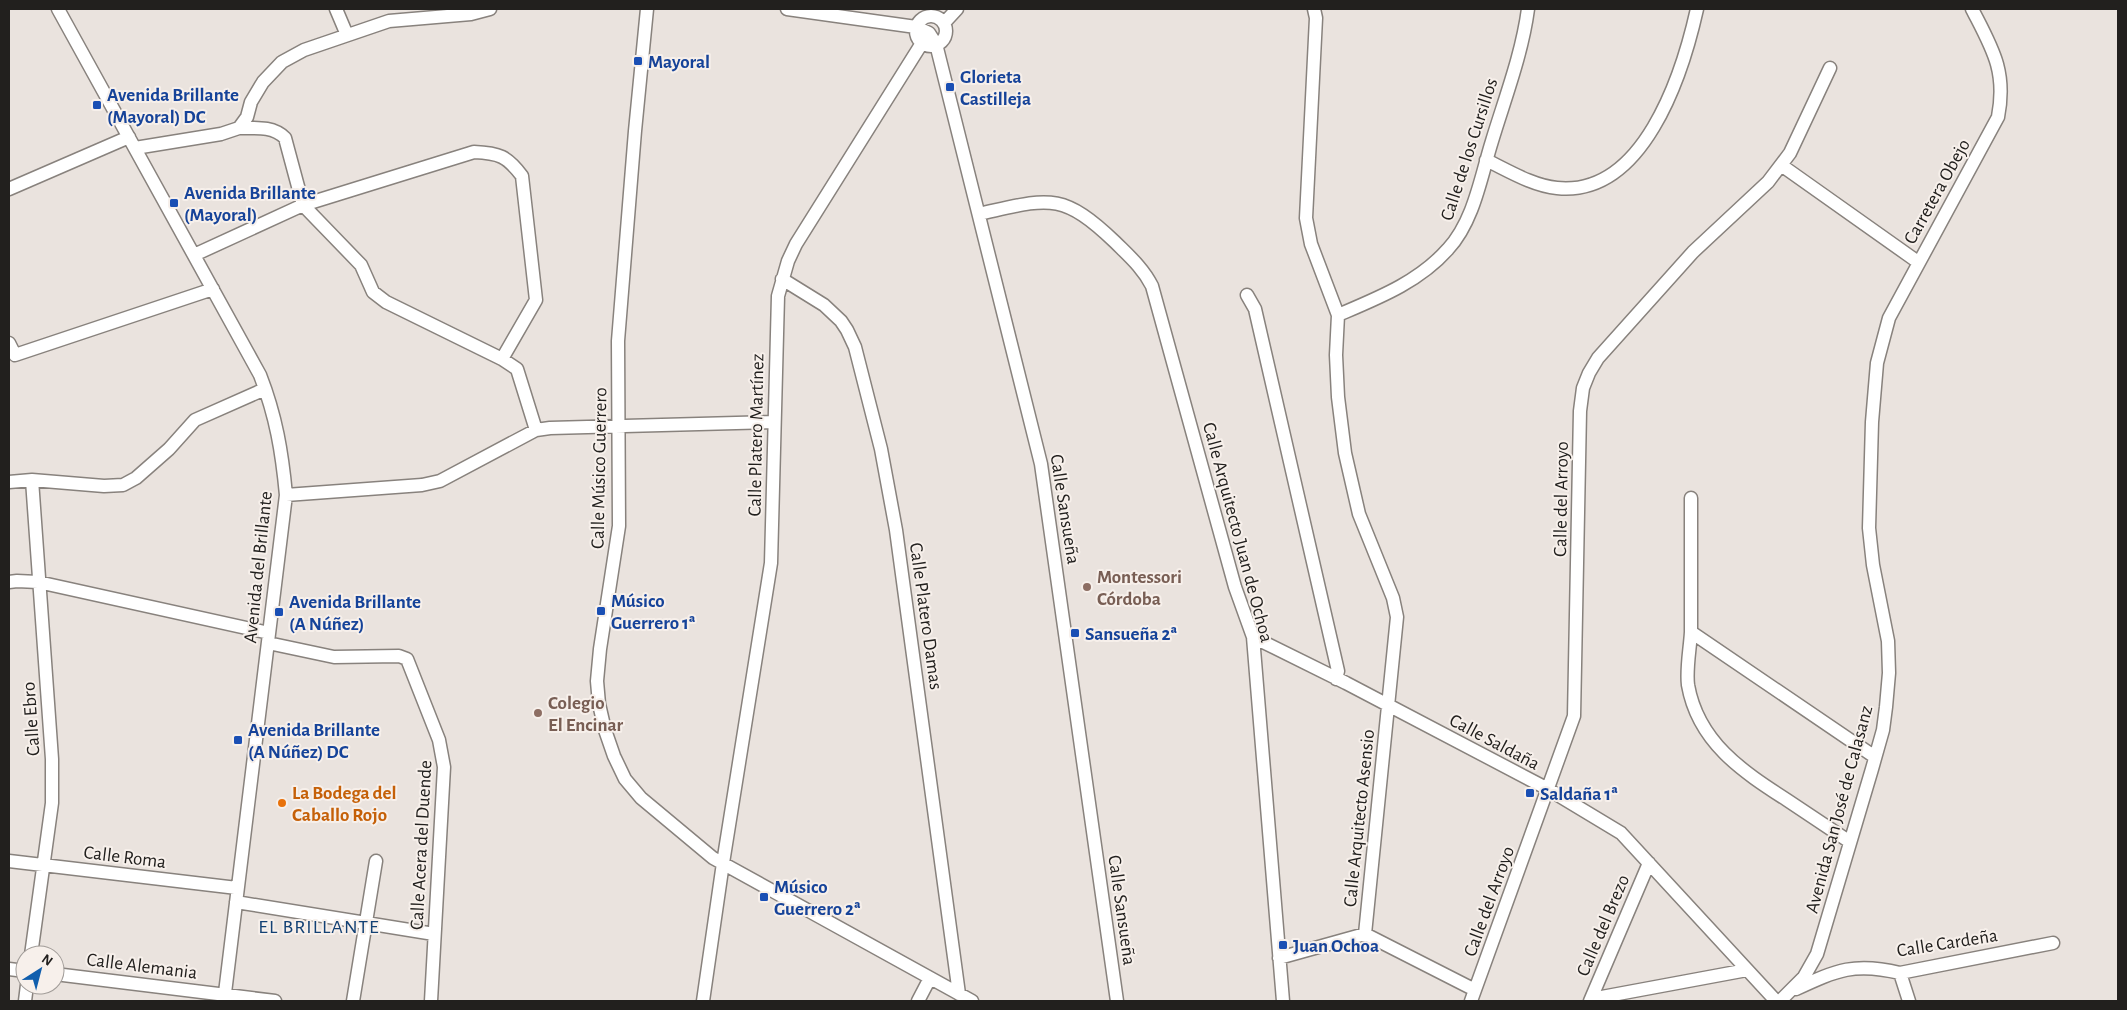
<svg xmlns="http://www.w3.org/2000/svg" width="2127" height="1010" viewBox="0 0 2127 1010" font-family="'Alegreya Sans',sans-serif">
<rect width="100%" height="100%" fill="#eae3de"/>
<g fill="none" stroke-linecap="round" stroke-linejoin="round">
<defs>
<path id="minor" d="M58 9 260 375C276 416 282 452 286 495L224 1001
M336 9 347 35
M647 9 635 131 618 341 619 526 600 649 597 681 599 704 605 730 614 756 625 779 641 798 713 858 972 1001
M787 9 916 27 929 33 936 44 1041 464 1117 1001
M1314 9 1316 18 1306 218 1311 244 1338 315 1336 355 1338 397 1345 453 1359 514 1393 598 1397 617 1365 934
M916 31a15 15 0 1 1 30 0a15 15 0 1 1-30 0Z
M945 22 957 9
M239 128C256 128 273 126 285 138L303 205 361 265 373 292 386 302 502 359 517 369 536 430
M135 148 221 134 239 128 247 117 251 102 263 82 282 62 304 50 389 21 471 14 490 9
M1486 160C1507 170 1533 186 1557 188 1643 197 1682 76 1697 9
M1781 165 1918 262
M9 189 129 137
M979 214C1047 199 1061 190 1115 242 1129 256 1143 268 1152 286L1235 587 1253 637 1283 1001
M194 255 303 205 474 152C499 153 507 156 522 176L536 300 502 359
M782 279 824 305 841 321 847 330 855 347 881 449 896 530 959 994
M1247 295 1255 309 1338 671 1336 679
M1338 315C1378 298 1419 282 1448 249 1474 221 1481 176 1492 141 1505 98 1522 54 1528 9
M9 343 15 355 213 289
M9 482 32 480 104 486 123 485 136 478 169 449 195 420 265 389
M286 495 422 485 440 481 536 430 550 428 774 422
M1691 498V632L1875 757
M9 582 17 581 38 582 269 633
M1691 632C1690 649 1686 669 1688 685 1698 742 1742 771 1787 800 1808 814 1829 828 1850 842
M1253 637 1346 683 1548 789 1621 833 1776 1001
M268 643 334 657 399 656 407 659 439 740 444 767 431 1001
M9 861 237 888
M236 902 434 934
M31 955 52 803V759L32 480
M1279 958 1365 934 1475 990
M9 969 25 971
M1900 973 1909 1001
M55 974 275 1001
M1796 989C1837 970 1855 962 1900 973L2053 943
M1591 999 1747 970
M25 1001 27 985
M353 1001 376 861
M703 1001 723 863 771 563 778 296 788 261 796 244 922 43
M918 1001 930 978
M1471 1001 1574 716 1580 411 1583 388 1589 373 1598 358 1693 252 1768 182 1790 153 1830 68
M1590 1001 1649 863
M1780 1001 1804 977 1817 954 1872 769 1883 730 1886 707 1889 673 1888 641 1873 565 1869 528 1872 422 1877 363 1889 318 1998 117C2007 71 1992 48 1972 9"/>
</defs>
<use href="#minor" stroke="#88827d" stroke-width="15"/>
<use href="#minor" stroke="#fff" stroke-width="12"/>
</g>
<g fill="#1a4fb4" stroke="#f7f0eb" stroke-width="2">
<rect x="633" y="56" width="10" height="10" rx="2.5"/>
<rect x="945" y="82" width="10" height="10" rx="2.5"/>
<rect x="92" y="100" width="10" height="10" rx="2.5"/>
<rect x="169" y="198" width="10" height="10" rx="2.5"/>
<rect x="596" y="606" width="10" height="10" rx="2.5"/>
<rect x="274" y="607" width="10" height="10" rx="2.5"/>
<rect x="1070" y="628" width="10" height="10" rx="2.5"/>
<rect x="233" y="735" width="10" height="10" rx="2.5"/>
<rect x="1525" y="788" width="10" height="10" rx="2.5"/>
<rect x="759" y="892" width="10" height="10" rx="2.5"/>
<rect x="1278" y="940" width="10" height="10" rx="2.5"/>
</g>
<g fill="#8d6e63" stroke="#f7f0eb" stroke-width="2">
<circle cx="1087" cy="587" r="5"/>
<circle cx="538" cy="713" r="5"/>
</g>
<circle fill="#e8710a" stroke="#f7f0eb" stroke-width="2" cx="282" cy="803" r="5"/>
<g text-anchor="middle" stroke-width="4" stroke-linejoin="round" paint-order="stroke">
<g font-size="19" font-weight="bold" fill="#164399" stroke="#f7f0eb" text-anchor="start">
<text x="648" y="68">Mayoral</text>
<text x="960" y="83">Glorieta<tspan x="960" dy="22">Castilleja</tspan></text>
<text x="107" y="101">Avenida Brillante<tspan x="107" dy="22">(Mayoral) DC</tspan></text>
<text x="184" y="199">Avenida Brillante<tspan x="184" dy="22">(Mayoral)</tspan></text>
<text x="611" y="607">Músico<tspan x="611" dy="22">Guerrero 1ª</tspan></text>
<text x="289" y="608">Avenida Brillante<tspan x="289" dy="22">(A Núñez)</tspan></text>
<text x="1085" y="640">Sansueña 2ª</text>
<text x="248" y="736">Avenida Brillante<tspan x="248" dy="22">(A Núñez) DC</tspan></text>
<text x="1540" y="800">Saldaña 1ª</text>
<text x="774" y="893">Músico<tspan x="774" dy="22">Guerrero 2ª</tspan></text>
<text x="1293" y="952">Juan Ochoa</text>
</g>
<g font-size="19" fill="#22201e" stroke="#f7f0eb">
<text transform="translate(1468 149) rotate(-72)" y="7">Calle de los Cursillos</text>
<text transform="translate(1936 191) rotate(-61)" y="7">Carretera Obejo</text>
<text transform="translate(755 435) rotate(-89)" y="7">Calle Platero Martínez</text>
<text transform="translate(598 468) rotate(-89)" y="7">Calle Músico Guerrero</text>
<text transform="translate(1560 499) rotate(-89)" y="7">Calle del Arroyo</text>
<text transform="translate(1066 509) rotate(81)" y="7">Calle Sansueña</text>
<text transform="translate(1239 532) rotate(75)" y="7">Calle Arquitecto Juan de Ochoa</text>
<text transform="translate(257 567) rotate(-84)" y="7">Avenida del Brillante</text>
<text transform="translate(927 616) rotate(82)" y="7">Calle Platero Damas</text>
<text transform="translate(30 719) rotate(-94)" y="7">Calle Ebro</text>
<text transform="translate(1495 741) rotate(28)" y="7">Calle Saldaña</text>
<text transform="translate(1838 809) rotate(-75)" y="7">Avenida San José de Calasanz</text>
<text transform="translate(1358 818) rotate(-84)" y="7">Calle Arquitecto Asensio</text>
<text transform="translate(420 845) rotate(-87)" y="7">Calle Acera del Duende</text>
<text transform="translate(125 856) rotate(7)" y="7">Calle Roma</text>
<text transform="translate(1488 901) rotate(-70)" y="7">Calle del Arroyo</text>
<text transform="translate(1123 910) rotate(82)" y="7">Calle Sansueña</text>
<text transform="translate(1602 925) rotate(-67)" y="7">Calle del Brezo</text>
<text transform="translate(1947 942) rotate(-9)" y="7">Calle Cardeña</text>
<text transform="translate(142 965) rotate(7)" y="7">Calle Alemania</text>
</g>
<g font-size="19" font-weight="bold" fill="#785e54" stroke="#f7f0eb" text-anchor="start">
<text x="1097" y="583">Montessori<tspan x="1097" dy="22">Córdoba</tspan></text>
<text x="548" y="709">Colegio<tspan x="548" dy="22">El Encinar</tspan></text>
</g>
<g font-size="19" font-weight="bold" fill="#c56008" stroke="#f7f0eb" text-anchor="start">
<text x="292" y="799">La Bodega del<tspan x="292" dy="22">Caballo Rojo</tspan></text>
</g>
<g font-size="20" letter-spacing="1" fill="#134174" stroke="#f7f0eb">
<text x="319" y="933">EL BRILLANTE</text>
</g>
</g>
<rect width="2127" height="1010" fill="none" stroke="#22201e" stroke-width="20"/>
<g transform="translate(40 970) rotate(36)"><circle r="24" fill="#f7f0eb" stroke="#a29d99"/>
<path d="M0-4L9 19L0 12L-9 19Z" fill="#105ead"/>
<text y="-8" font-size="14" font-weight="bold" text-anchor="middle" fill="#22201e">N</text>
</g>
</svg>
